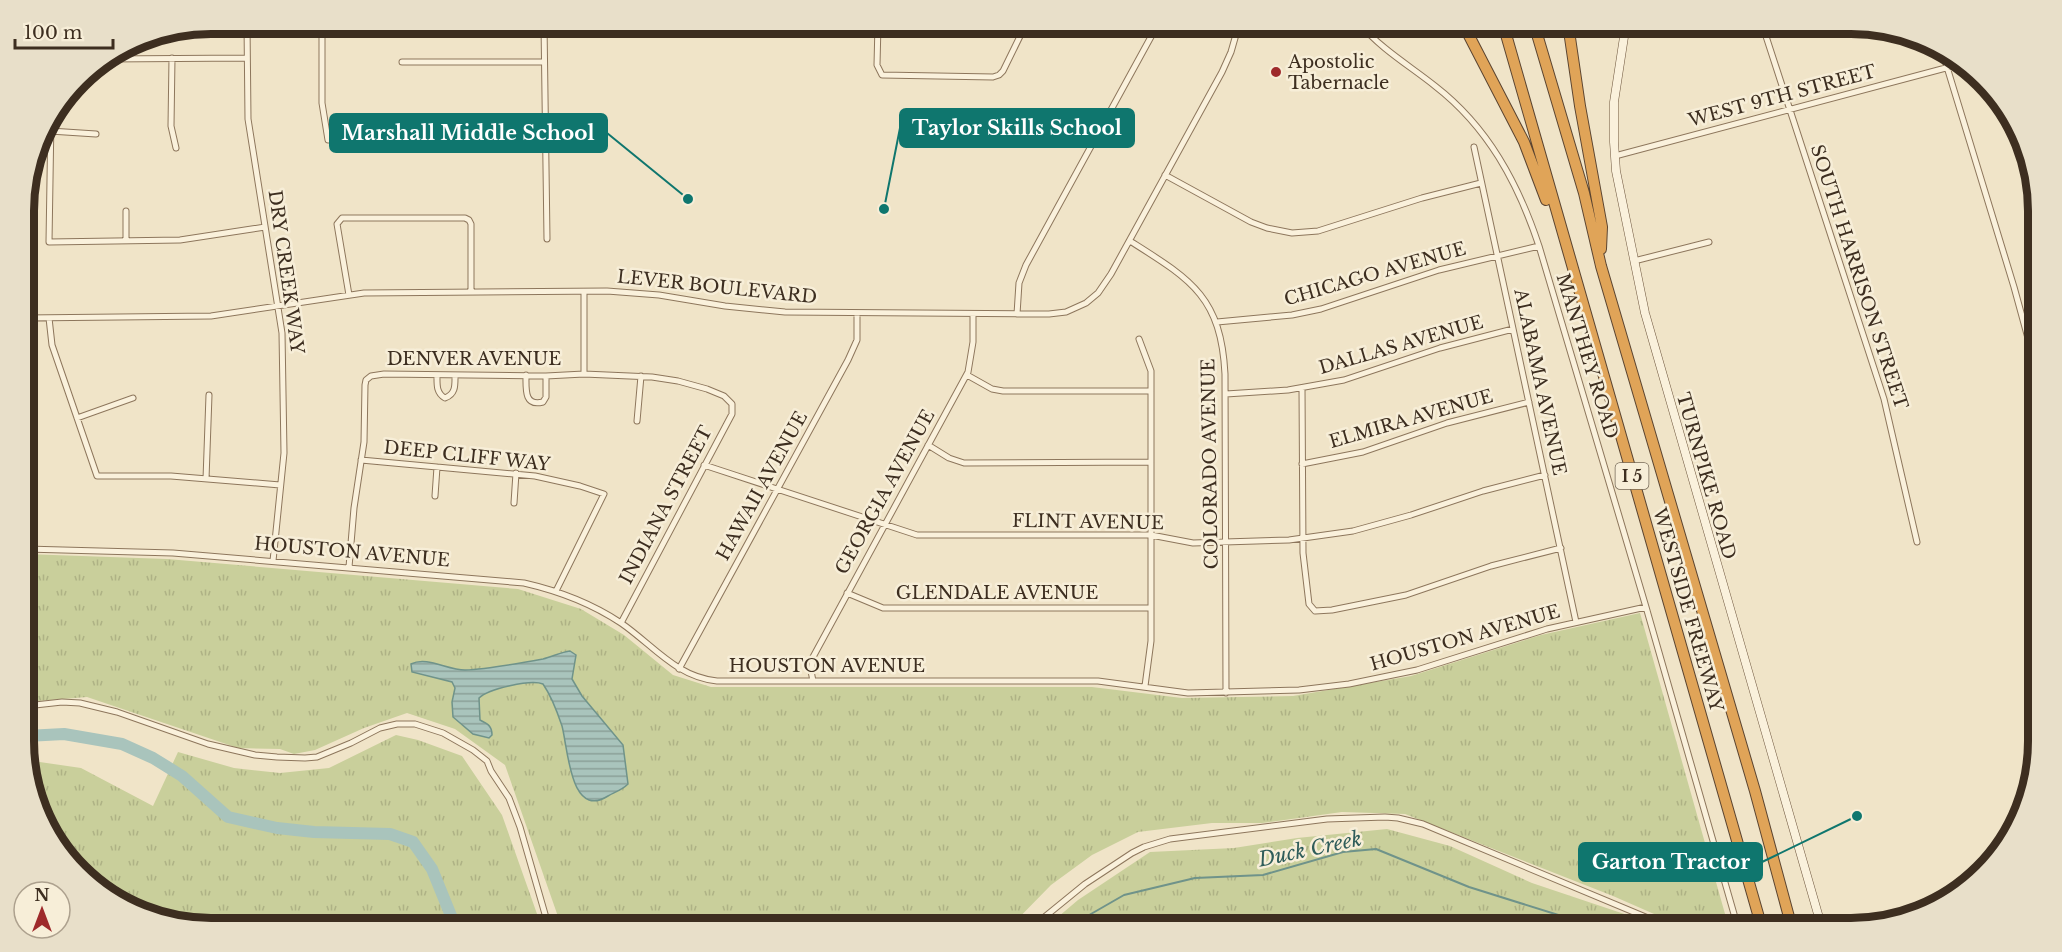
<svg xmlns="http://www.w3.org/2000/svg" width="2062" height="952" viewBox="0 0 2062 952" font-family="'Libre Baskerville',serif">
<defs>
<pattern id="grass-tufts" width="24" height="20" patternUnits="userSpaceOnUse" patternTransform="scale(1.5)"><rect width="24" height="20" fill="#c9cf9b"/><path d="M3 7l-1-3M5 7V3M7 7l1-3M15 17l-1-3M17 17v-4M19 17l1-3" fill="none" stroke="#aeb285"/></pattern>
<pattern id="water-rules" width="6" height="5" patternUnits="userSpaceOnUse" patternTransform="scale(1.5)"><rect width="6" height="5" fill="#a9c4bc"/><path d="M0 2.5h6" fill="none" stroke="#8ba098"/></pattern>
</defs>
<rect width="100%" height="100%" fill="#f0e4c8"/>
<path fill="url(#grass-tufts)" d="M25 554 167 559 518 589 581 609 624 635 673 675 711 687H1092L1182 698 1293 696 1411 676 1541 635 1640 613 1729 928H1686L1613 896 1405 814 1342 812 1262 823H1212L1138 832 1092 855 1051 885 1009 928H562L505 765 455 729 407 713 364 728 315 750 294 754 280 749 238 748 87 697 26 702Z
M396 735 418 740 462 756 502 815 542 928H211L139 914 62 855 26 766V760L81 768 153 806 178 752 234 768 280 773 329 768Z
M1387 829 1450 846 1532 883 1666 928H1045L1078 900 1150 852 1234 848 1297 838Z"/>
<path fill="url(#water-rules)" stroke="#6f938a" stroke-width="1.5" d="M570 651 576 655 572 679 582 696 623 745 628 784C622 790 615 792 608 796 570 820 568 748 562 726 557 711 552 697 543 684 531 679 488 689 479 698L480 720C488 724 492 726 492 735L489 738 473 734 453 717 452 702 455 688 452 682 412 672 411 664C427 656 447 670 465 670 487 669 521 663 543 659 552 657 561 652 570 651Z"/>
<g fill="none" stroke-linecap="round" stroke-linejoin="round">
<path stroke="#6f938a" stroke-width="2" d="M1070 928 1077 922 1124 895 1195 878 1263 875 1343 852 1376 849 1469 887 1568 918 1588 928"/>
<path stroke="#a9c4bc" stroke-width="12" d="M26 736 64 734 122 744 153 758 182 776 228 817 277 828 314 832 390 834 413 842 432 869 456 928"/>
<defs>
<path id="street" d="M247 24 248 119 282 333 284 453 273 561
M322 24V103L328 140H545
M544 24 547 239
M878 24 877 65 882 75 993 77 999 75 1003 71 1026 24
M1360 24C1381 49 1410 66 1435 86 1488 127 1518 183 1539 246L1646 607 1738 928
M1762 24 1884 399 1917 542
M1943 54 2014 287 2037 371
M172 58 171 126 176 148
M107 59 247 58
M402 62H544
M51 118 49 242 180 240 265 227
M50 131 96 134
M1474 147 1576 622
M1615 156 1957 65
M1165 175 1251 222 1267 228 1292 233 1318 231 1422 198 1481 183
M126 211V241
M1130 241C1190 279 1221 296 1225 374L1226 693
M1634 261 1709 242
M349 295 337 224 342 218H465L469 220 471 224V292
M1017 314 1019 283 1026 265 1158 24
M25 318 211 316 364 293 607 291 659 295 725 306 785 312 1049 314 1066 312 1086 303 1098 293 1111 274 1222 72 1231 52 1239 24
M49 318 52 345 97 476H171L280 485
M1217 322 1292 315 1321 309 1439 270 1539 246
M1139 339 1151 371V641L1145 686
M584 374V292
M437 375C437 384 436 393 445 398 456 394 455 385 455 375
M526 375C526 389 524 407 543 402L546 397V376
M967 375 992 389 1003 391H1151
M1302 388 1303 553 1309 604 1315 611 1332 610 1406 595 1491 566 1561 548
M1226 394 1288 390 1344 380 1440 348 1513 329
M77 418 133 398
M637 421 641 376
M928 445 949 458 964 463 1151 462
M361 460 535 476 580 486 604 494 556 591
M1302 464 1363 452 1447 423 1529 402
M704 465 917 535H1151L1193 543 1289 540 1353 531 1411 515 1483 491 1545 475
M206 479 209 395
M435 496 437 467
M514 503 516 473
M26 549 173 553 524 583C559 591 591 603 621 623 653 645 676 677 717 681H1098L1188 693 1299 690 1349 684 1417 670 1547 629 1646 607
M349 567 354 508 364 442 365 385 366 380 371 376 384 374 546 376 584 374 652 377 678 381 707 389 724 396 732 404V414L621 623
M847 593 883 608H1151
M679 669 848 360 857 340V314
M813 681 811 671 813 657 968 372 973 342V314
M26 706 62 702 80 703 117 712 208 744 255 755 277 757 305 758 317 757 351 743 380 728 397 724H415L443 733 473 750 487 761 491 771 509 798 520 827 549 928
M1031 928 1085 884 1132 853 1144 847 1170 839 1327 819 1385 817 1398 818 1423 824 1672 928"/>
<path id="secondary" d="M1626 24 1614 102V142L1616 171 1645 313 1822 928
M25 507 28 549"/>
<path id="highway" d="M1463 24 1524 142 1546 200
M1503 24 1762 928
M1534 24 1584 193 1601 266 1755 791 1792 928
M1568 24 1580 106 1602 227 1601 249"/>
</defs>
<use href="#street" stroke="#8d765c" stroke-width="7"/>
<use href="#secondary" stroke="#6f573f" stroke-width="9"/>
<use href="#highway" stroke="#5b4430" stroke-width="12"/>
<use href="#street" stroke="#faf1dc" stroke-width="5"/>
<use href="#secondary" stroke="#faf1dc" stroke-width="8"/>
<use href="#highway" stroke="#e0a458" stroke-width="10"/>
</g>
<circle fill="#9e2a2b" stroke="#f7eed8" stroke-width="2" cx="1276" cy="72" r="6"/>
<g text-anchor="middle" stroke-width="5" stroke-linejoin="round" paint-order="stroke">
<rect fill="#f7eed8" stroke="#756857" stroke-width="1.5" x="1615.5" y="463" width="33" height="26" rx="4.5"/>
<g font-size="16" font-weight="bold" fill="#3d2e20">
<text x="1632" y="482">I 5</text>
</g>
<g font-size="18" fill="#3d2e20" stroke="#f7eed8" text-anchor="start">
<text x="1288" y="68">Apostolic<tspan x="1288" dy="21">Tabernacle</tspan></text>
</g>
<g font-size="18" fill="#3d2e20" stroke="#f7eed8">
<text transform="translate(1782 96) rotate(-15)" y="6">WEST 9TH STREET</text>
<text transform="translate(286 272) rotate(82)" y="6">DRY CREEK WAY</text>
<text transform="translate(1375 274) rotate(-16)" y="6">CHICAGO AVENUE</text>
<text transform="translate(1859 277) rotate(72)" y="6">SOUTH HARRISON STREET</text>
<text transform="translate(717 287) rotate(6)" y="6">LEVER BOULEVARD</text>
<text transform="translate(1401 345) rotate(-16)" y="6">DALLAS AVENUE</text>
<text transform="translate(1587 356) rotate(73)" y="6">MANTHEY ROAD</text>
<text x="474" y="365">DENVER AVENUE</text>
<text transform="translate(1540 382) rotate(78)" y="6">ALABAMA AVENUE</text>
<text transform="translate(1411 419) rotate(-16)" y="6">ELMIRA AVENUE</text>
<text transform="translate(467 456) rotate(6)" y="6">DEEP CLIFF WAY</text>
<text transform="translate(1210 464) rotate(-91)" y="6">COLORADO AVENUE</text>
<text transform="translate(1706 476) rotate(74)" y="6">TURNPIKE ROAD</text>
<text transform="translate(762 486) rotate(-61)" y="6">HAWAII AVENUE</text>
<text transform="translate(885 492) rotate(-61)" y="6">GEORGIA AVENUE</text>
<text transform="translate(666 505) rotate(-62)" y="6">INDIANA STREET</text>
<text transform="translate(1088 522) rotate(1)" y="6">FLINT AVENUE</text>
<text transform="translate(352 552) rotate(5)" y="6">HOUSTON AVENUE</text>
<text x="997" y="599">GLENDALE AVENUE</text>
<text transform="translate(1688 610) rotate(74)" y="6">WESTSIDE FREEWAY</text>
<text transform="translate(1465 638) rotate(-16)" y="6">HOUSTON AVENUE</text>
<text x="827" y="672">HOUSTON AVENUE</text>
</g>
<g font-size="20" font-style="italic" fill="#2f5d5a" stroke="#f7eed8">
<text transform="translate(1310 849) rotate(-12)" y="7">Duck Creek</text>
</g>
</g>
<path d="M0 0H2062V952H0ZM211 34H1851A177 177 0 0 1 2028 211V741A177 177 0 0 1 1851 918H211A177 177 0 0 1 34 741V211A177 177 0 0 1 211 34Z" fill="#e8dfc9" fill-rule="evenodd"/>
<path fill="none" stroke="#3d2e20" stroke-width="8" d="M211 34H1851A177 177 0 0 1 2028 211V741A177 177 0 0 1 1851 918H211A177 177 0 0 1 34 741V211A177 177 0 0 1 211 34Z"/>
<path fill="none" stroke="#0f766e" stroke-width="2" d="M884 209L900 128M688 199L607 133M1857 816L1762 862"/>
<g fill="#0f766e" stroke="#f7eed8" stroke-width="2">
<circle cx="884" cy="209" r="6"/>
<circle cx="688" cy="199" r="6"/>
<circle cx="1857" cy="816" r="6"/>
</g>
<g fill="#0f766e" stroke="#0f766e" stroke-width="2">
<rect x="900" y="109" width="234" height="38" rx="6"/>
<rect x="330" y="114" width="277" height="38" rx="6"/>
<rect x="1579" y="843" width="183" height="38" rx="6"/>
</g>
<g font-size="20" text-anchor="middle" font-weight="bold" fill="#fff">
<text x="1017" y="135">Taylor Skills School</text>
<text x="468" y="140">Marshall Middle School</text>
<text x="1671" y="869">Garton Tractor</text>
</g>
<g transform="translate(42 910)"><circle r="28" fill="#f7eed8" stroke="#ada18e" stroke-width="1.5"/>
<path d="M0-4.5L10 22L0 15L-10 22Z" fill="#9e2a2b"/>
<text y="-9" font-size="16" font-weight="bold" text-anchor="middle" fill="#3d2e20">N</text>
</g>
<path d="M15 39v9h98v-9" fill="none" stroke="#3d2e20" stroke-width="3"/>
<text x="24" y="39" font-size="18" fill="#3d2e20" stroke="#f7eed8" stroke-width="4.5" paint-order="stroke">100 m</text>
</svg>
